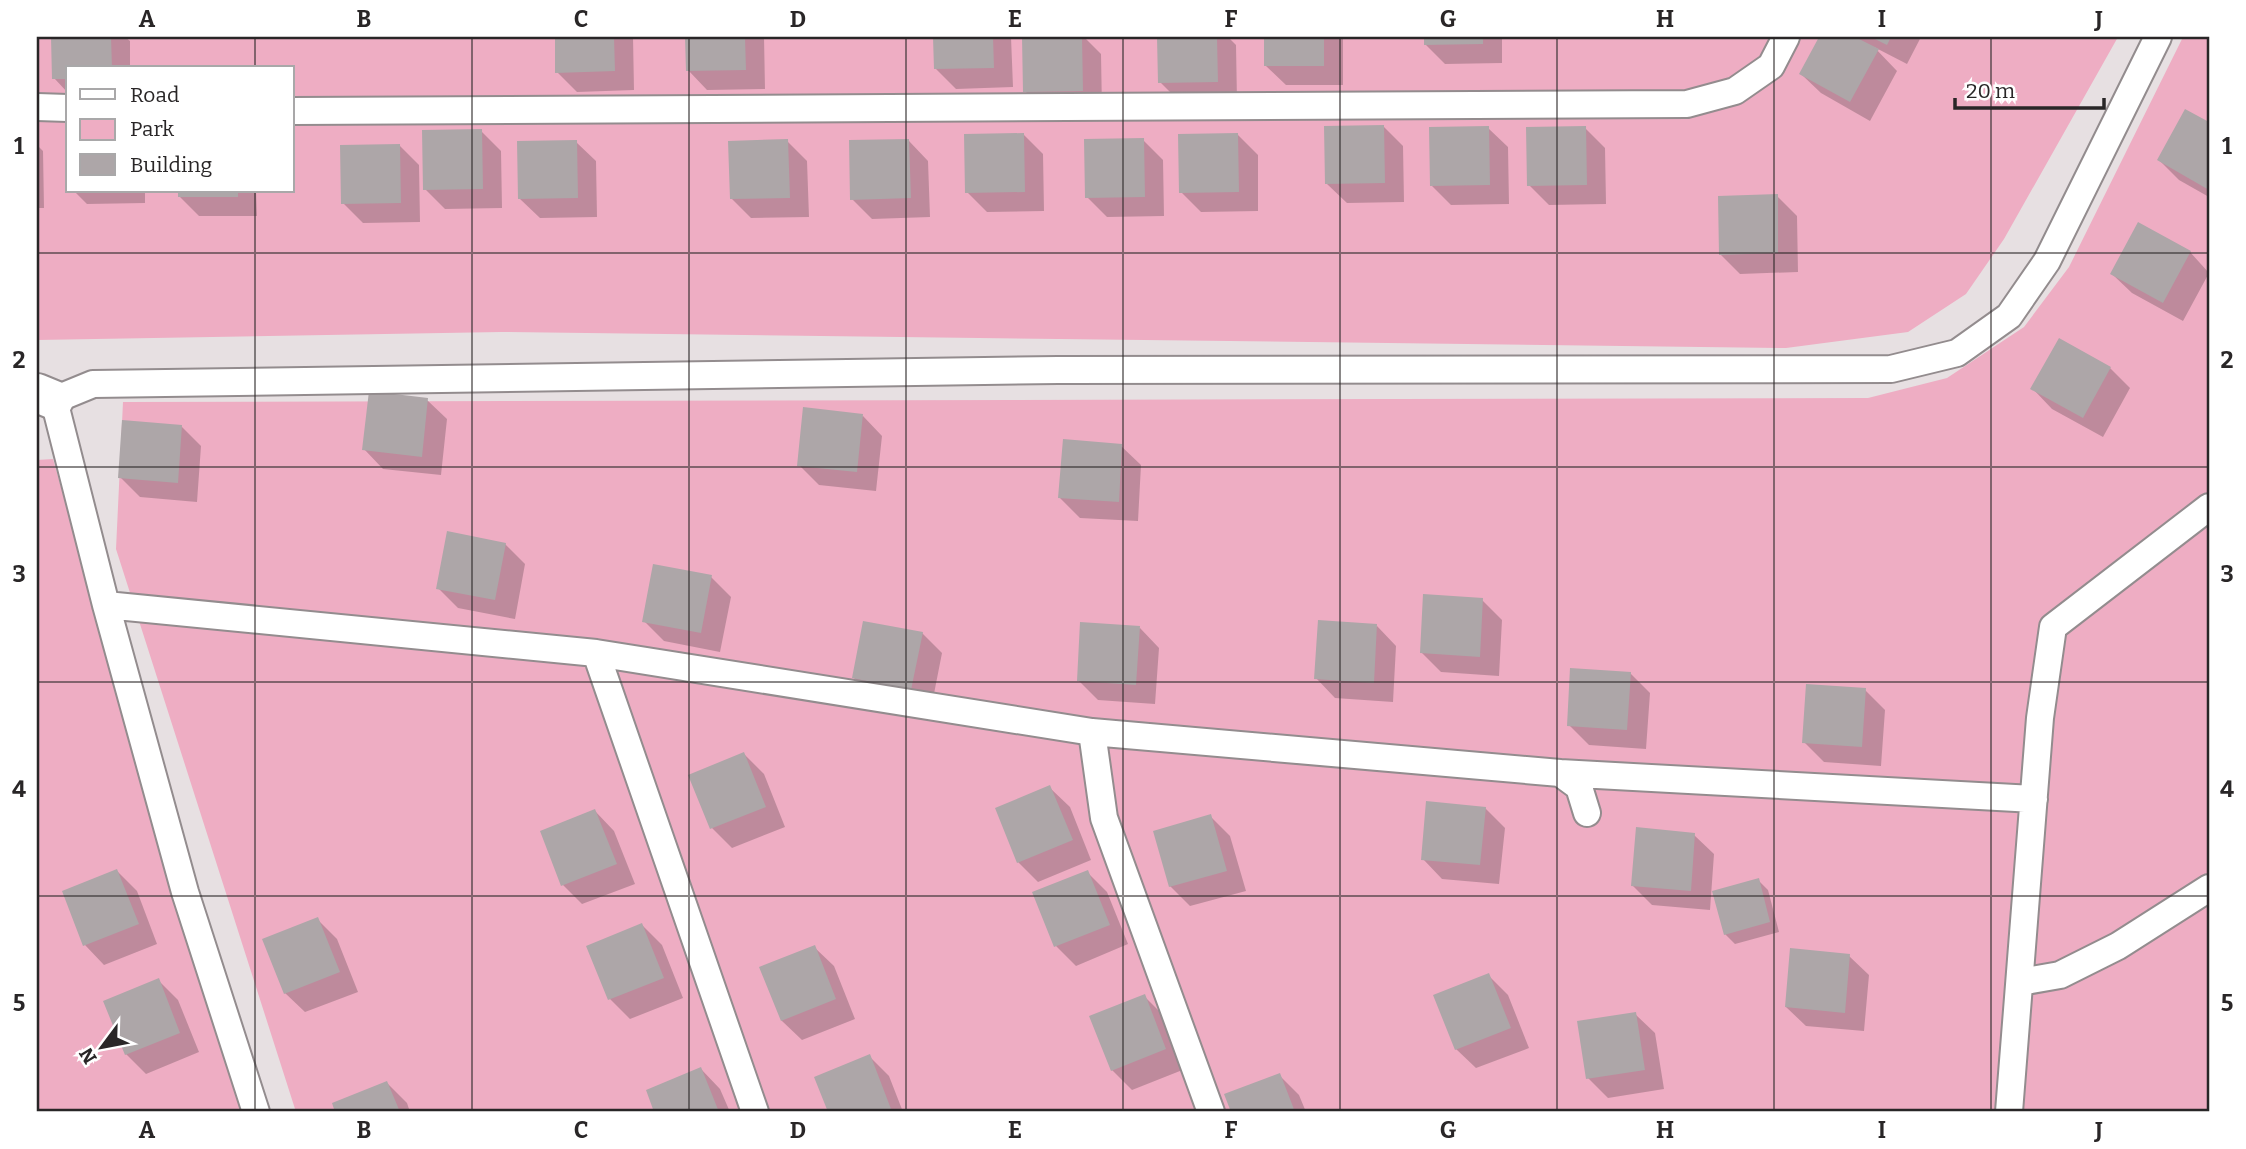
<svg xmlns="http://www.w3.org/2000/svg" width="2246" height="1149" viewBox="0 0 2246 1149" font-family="Bitter,serif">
<rect width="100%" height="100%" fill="#e7e0e2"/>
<path fill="#eeadc3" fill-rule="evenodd" d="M37 37H2118L2004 239 1966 294 1908 332 1786 348 501 332 37 340ZM68 68H292V191H68Z
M2183 37H2209V1112H296L116 549 123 402 1868 398 1947 378 2024 327 2069 267Z
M53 459 217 1033 245 1112H37V460Z"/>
<path fill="#0003" d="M53 37H125L130 41V68H68V93L54 78Z
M556 37H633L634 90 577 92 557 72Z
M687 37H764L765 89 707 90 688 70Z
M935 37H1011L1013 87 956 89 936 69Z
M1023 37H1084L1101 54 1102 110 1045 111 1025 91Z
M1159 37H1228L1236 45 1237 101 1180 102 1160 82Z
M1265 37H1343V85H1286L1266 66Z
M1425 37H1502V63L1445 64 1425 44Z
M1821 37H1851L1859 41 1856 37H1921L1907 64 1874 47 1897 71 1870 121 1821 93 1801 74Z
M2186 111 2209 124V197L2179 180 2159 160Z
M1383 126 1403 146 1404 202 1347 203 1327 184Z
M1488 128 1508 147 1509 204 1451 205 1432 186Z
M1585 128 1605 148 1606 204 1549 205 1529 185Z
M481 131 501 151 502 208 445 209 425 189Z
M1023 134 1043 154 1044 211 987 212 967 192Z
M1238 135 1258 155V211L1201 212 1181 192Z
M1143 140 1163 160 1164 216 1107 217 1087 197Z
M787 141 807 161 809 217 751 218 732 199Z
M909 141 928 161 930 217 872 219 852 199Z
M576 142 596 161 597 217 540 218 520 199Z
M37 145 43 151 44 208H37Z
M399 145 419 165 420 222 363 223 343 203Z
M74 191H145V203L87 204Z
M180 191H256L257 216H199L180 197Z
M1777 196 1797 216 1798 272 1740 274 1720 254Z
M2190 252 2209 273 2183 321 2132 293 2112 274Z
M2110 368 2130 388 2103 437 2052 409 2033 389Z
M427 400 447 419 441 475 383 469 364 449Z
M863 416 882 436 876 491 819 485 799 465Z
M181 426 201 446 197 502 140 497 120 477Z
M1121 446 1141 465 1138 521 1080 518 1060 498Z
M505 544 525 564 515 619 458 608 438 588Z
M711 577 731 597 720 652 664 641 644 621Z
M1482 600 1502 620 1499 676 1441 672 1421 652Z
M1377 626 1396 646 1393 702 1335 698 1316 678Z
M1140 628 1159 648 1155 704 1098 700 1078 680Z
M922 633 942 653 931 709 874 698 854 678Z
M1630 673 1650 693 1646 749 1589 745 1569 725Z
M1865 690 1885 710 1881 766 1824 762 1804 742Z
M744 754 764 774 785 827 732 848 712 828Z
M1050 788 1070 807 1091 860 1038 882 1018 862Z
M1485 808 1505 828 1499 884 1442 879 1423 859Z
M595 811 614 831 635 884 582 904 563 885Z
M1210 816 1230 836 1246 891 1190 906 1170 886Z
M1694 835 1714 854 1710 910 1652 905 1632 885Z
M117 871 137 891 157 944 104 965 85 945Z
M1087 872 1107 892 1128 944 1076 966 1056 946Z
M1758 880 1768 890 1779 932 1735 944 1725 934Z
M317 919 337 939 358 992 305 1012 285 993Z
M642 925 662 945 683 998 630 1019 610 999 588 947Z
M814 947 834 966 855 1019 802 1040 782 1021 761 968Z
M1849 956 1869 975 1864 1031 1806 1026 1786 1007Z
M1489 976 1508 995 1529 1048 1476 1068 1456 1049Z
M158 980 178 1000 199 1052 146 1074 126 1054Z
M1144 996 1164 1016 1185 1069 1132 1090 1112 1070Z
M1635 1014 1655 1033 1664 1089 1608 1098 1588 1078Z
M869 1056 889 1076 903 1112H830L816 1078Z
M701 1069 720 1089 730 1112H656L648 1091Z
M1279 1075 1299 1095 1306 1112H1232L1226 1095Z
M387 1083 407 1103 410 1112H337L334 1104Z"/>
<path fill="#ada6a8" d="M51 37H111L112 68H68V79H52Z
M555 37H614L615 71 555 73Z
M685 37H745L746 70 686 71Z
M933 37H993L994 68 934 69Z
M1022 37H1082L1083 91 1023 92Z
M1157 37H1217L1218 82 1158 83Z
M1264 37H1324V66H1264Z
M1424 37H1483V44L1424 45Z
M1819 37H1855L1879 49 1850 102 1799 74Z
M1871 37H1891L1887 45Z
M2185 109 2209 122V190L2157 160Z
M1384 125 1385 183 1325 184 1324 126Z
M65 126H68V189H66Z
M1489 126 1490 185 1430 186 1429 127Z
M1586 126 1587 185 1527 186 1526 127Z
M482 129 483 189 423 190 422 130Z
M1024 133 1025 192 965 193 964 134Z
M1238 133 1239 192 1179 193 1178 134Z
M1144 138 1145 197 1085 198 1084 139Z
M788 139 790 198 730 199 728 141Z
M909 139 911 198 850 200 849 140Z
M577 140 578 198 518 199 517 141Z
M400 144 401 203 341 204 340 145Z
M178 191H238V197H178Z
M1778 194V253L1719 255 1718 196Z
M2138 222 2191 251 2163 303 2110 274Z
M2059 338 2111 367 2083 418 2030 389Z
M369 391 428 398 422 457 362 450Z
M803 407 863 414 857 472 797 466Z
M122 420 182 425 178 483 118 478Z
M1063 439 1122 444 1119 502 1058 498Z
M447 531 506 543 495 600 436 589Z
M653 564 712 575 701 633 642 622Z
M1423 594 1483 598 1480 657 1420 653Z
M1318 620 1377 624 1374 683 1314 679Z
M863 621 923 632 911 690 852 678Z
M1080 622 1140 626 1136 685 1077 681Z
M1570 668 1631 672 1627 730 1567 726Z
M1806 684 1866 688 1862 747 1802 743Z
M744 752 766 807 710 829 688 775Z
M1050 785 1073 840 1017 863 995 808Z
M1426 801 1486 807 1480 865 1421 860Z
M595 809 617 864 561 886 540 831Z
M1211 814 1227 871 1169 887 1153 831Z
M1636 827 1695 833 1691 891 1631 886Z
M117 869 139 924 83 946 62 891Z
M1088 870 1110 925 1054 947 1032 892Z
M1759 878 1770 922 1724 935 1712 891Z
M318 917 340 972 284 994 262 939Z
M642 923 664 978 608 1000 586 946Z
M815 945 836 999 781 1021 759 967Z
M1790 948 1850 954 1845 1013 1785 1007Z
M1489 973 1511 1028 1455 1050 1433 995Z
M159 978 180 1033 125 1055 103 1001Z
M1145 994 1166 1049 1111 1071 1089 1016Z
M1636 1012 1645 1070 1586 1079 1577 1021Z
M870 1054 891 1109 883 1112H828L814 1077Z
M701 1067 719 1112H654L646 1090Z
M1280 1073 1295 1112H1231L1224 1094Z
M387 1081 400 1112H335L332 1103Z"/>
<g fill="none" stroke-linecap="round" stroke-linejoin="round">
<defs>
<path id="service" d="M37 107 68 108
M292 111 1687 104 1735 91 1771 66 1786 37
M106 605 596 653 1092 732 1560 773 1579 787 1587 813
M596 653 755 1112
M1092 732 1104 818 1211 1112
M1560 773 2034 799
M2020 982 2060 975 2118 946 2209 888
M256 1112 185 892 106 605 54 400 93 384 1058 370 1891 369 1957 353 2009 316 2047 261 2158 37
M2009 1112 2040 718 2053 627 2209 507"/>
<path id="minor" d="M37 393 54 400"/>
</defs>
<use href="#service" stroke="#938c8e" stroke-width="30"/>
<use href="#minor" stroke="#938c8e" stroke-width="42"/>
<use href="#service" stroke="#fff" stroke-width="26"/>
<use href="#minor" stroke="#fff" stroke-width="38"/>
</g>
<path fill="none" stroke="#292627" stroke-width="2" stroke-opacity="0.55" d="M255 37V68M472 37V1112M689 37V1112M906 37V1112M1123 37V1112M1340 37V1112M1557 37V1112M1774 37V1112M1991 37V1112M255 191V1112M37 253H2209M37 467H2209M37 682H2209M37 896H2209"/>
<rect width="2246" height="1149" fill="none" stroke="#ffffff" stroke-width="77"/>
<rect x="66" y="66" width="228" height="126" fill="#ffffff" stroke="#a9a8a9" stroke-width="2"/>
<rect x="80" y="89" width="35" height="10" fill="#ffffff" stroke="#a9a8a9" stroke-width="2"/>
<text x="130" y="102" font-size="21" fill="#292627">Road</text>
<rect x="80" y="119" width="35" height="21" fill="#eeadc3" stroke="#a9a8a9" stroke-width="2"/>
<text x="130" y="136" font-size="21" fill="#292627">Park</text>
<rect x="80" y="154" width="35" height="21" fill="#ada6a8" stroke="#a9a8a9" stroke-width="2"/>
<text x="130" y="172" font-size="21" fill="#292627">Building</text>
<g transform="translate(102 1047) rotate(238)" stroke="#ffffff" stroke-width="5" paint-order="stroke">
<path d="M0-5L12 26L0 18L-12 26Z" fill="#292627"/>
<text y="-10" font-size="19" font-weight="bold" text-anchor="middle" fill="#292627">N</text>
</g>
<path d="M1955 98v10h149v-10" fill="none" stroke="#292627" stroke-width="3.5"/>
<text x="1966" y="98" font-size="21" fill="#292627" stroke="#ffffff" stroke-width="5" paint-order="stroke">20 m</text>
<rect x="38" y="38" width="2170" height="1072" fill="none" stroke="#292627" stroke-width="2.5"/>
<g font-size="23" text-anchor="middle" font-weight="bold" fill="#292627">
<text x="147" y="27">A</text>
<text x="364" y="27">B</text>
<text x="581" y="27">C</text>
<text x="798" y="27">D</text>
<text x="1015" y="27">E</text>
<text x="1231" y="27">F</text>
<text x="1448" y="27">G</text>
<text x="1665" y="27">H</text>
<text x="1882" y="27">I</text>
<text x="2099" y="27">J</text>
<text x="19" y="154">1</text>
<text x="2227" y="154">1</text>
<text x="19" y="368">2</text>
<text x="2227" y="368">2</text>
<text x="19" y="582">3</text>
<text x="2227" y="582">3</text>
<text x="19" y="797">4</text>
<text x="2227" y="797">4</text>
<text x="19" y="1011">5</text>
<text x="2227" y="1011">5</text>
<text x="147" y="1138">A</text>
<text x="364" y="1138">B</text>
<text x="581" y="1138">C</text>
<text x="798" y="1138">D</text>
<text x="1015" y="1138">E</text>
<text x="1231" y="1138">F</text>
<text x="1448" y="1138">G</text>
<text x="1665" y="1138">H</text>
<text x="1882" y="1138">I</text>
<text x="2099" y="1138">J</text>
</g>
</svg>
